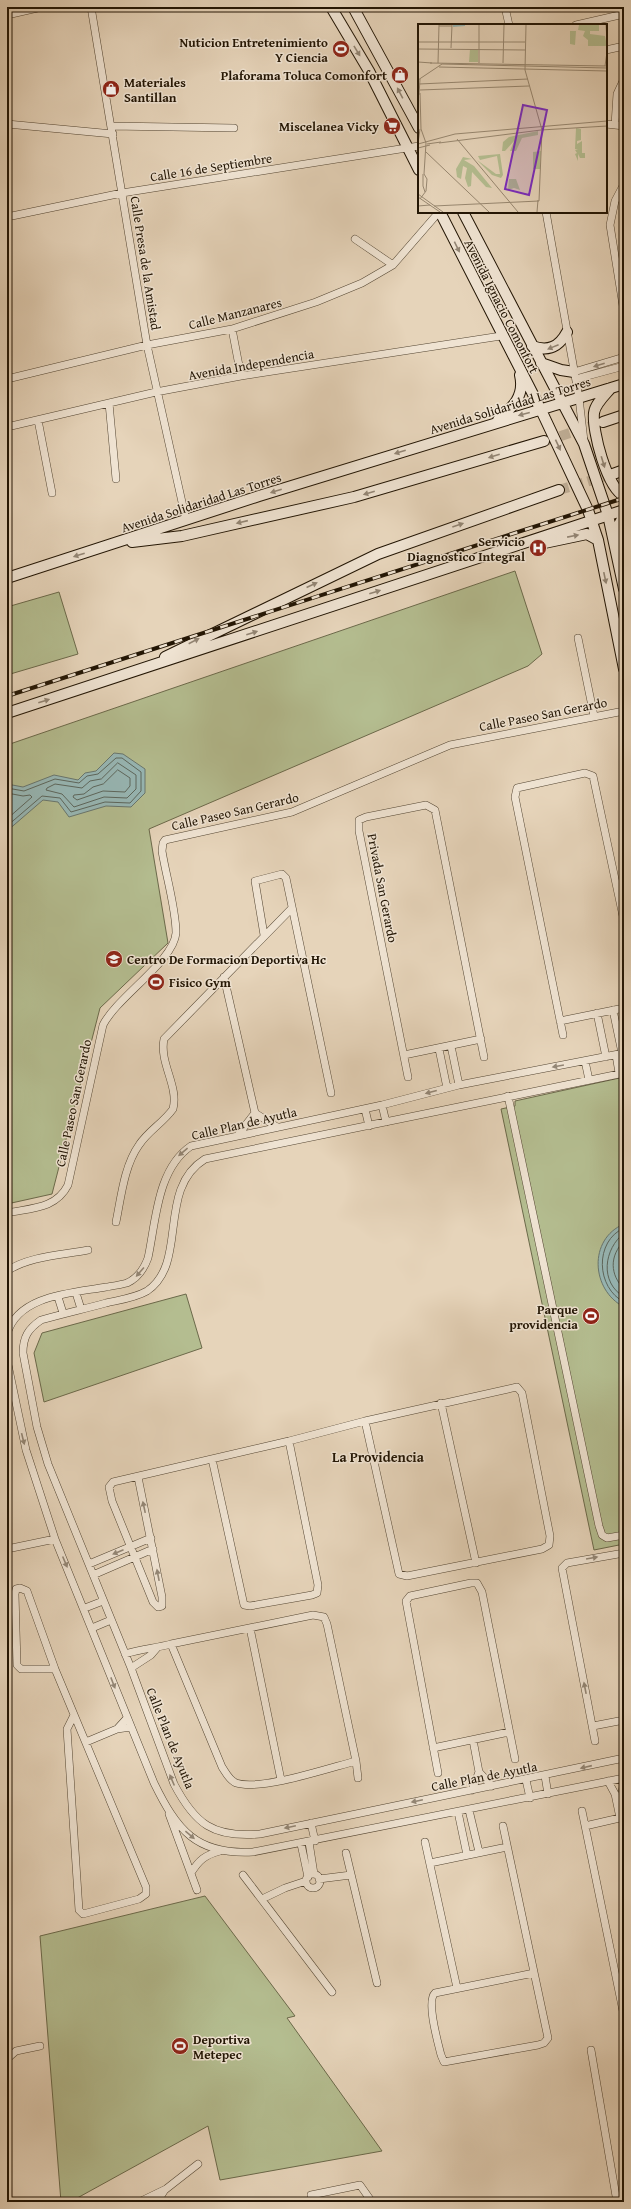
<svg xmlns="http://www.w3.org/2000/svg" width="631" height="2209" viewBox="0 0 631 2209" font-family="'Gentium Book Plus',serif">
<rect width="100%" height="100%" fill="#e6d4ba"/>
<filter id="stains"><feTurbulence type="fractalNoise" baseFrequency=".005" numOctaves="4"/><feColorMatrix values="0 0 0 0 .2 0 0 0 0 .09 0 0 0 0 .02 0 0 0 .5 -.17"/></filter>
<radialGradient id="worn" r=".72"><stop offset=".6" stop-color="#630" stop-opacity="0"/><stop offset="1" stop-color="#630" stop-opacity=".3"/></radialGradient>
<path fill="#b4bd90" stroke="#6b694a" d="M515 571 542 654 528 666 149 829 168 943 100 1008 52 1194 7 1204V745Z
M59 592 78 654 7 675V607Z
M624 1077V1544L594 1550 501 1109 515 1106V1101Z
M186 1294 202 1348 44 1402 34 1353 42 1333Z
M205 1896 295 2016 287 2018 382 2151 220 2180 208 2126 70 2202H61L40 1936Z"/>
<path fill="#97b7b5" stroke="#68766e" d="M114 753 123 754 145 769V793L131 807 106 806 69 817 58 802 43 800 7 831V784L23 787 54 775 78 780 85 773 96 771Z
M624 1224V1307C591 1290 588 1239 624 1224Z"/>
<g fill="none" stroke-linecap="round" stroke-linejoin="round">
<path stroke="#5c665c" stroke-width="1" d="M118 763 136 775V789L127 798 104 797 74 807 62 794 46 790 47 788 55 784 82 788 90 781 101 779Z
M118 770 130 778V786L125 792 103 791 77 800 73 797 74 795 84 794 93 787 103 784Z
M7 788 24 791 55 779 79 783 87 776 98 774 116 758H122L141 772V791L130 803 105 802 71 812 60 798 42 796 7 826
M7 793 23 796 30 795 32 797 7 819
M624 1228C594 1241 596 1288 624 1302
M624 1233C604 1249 599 1282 624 1297
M624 1241C609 1256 610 1275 624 1289"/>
<path stroke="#bfae96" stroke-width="10" stroke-dasharray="10 5" stroke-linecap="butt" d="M546 441 603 422
M559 490 613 474"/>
<defs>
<path id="street" d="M91 7 147 345 186 520
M505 7 509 25
M7 15 42 7
M576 25 624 14
M606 50 624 46
M7 124 113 134
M606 124 624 126
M615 125 617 94 624 79
M111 126 234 128
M624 184 615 201 610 225 624 312
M546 212 579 398 584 441
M7 217 122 193 419 146
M355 239 393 265
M232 329 241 376
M574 372 624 357
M7 379 147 345 232 329 316 302 362 283 393 265 439 212
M576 379 624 366
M109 403 116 479
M38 420 52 493
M7 427 156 392 241 376 501 336
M578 638 594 716
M264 935 255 881 282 874 286 878 331 1093
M224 977 255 1113 277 1127
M613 1010 622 1053
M597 1013 606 1057
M560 1021 624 1008
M563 1035 515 797 517 788 585 773 593 776 624 921
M451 1046 459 1085
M439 1049 447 1088
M404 1055 481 1039
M616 1055 619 1073
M585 1061 589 1080
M624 1073 205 1159C156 1189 189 1263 147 1291 135 1298 119 1300 106 1303 84 1309 62 1314 41 1320 28 1329 23 1337 23 1353L37 1427 48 1464 131 1668 174 1784C195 1824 213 1838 260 1834L624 1758
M408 1077 359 831V820L366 817 426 805 435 810 484 1057
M508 1096 599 1526 602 1535 607 1538 624 1535
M382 1105 386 1122
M365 1109 369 1126
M238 1135 255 1113
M7 1213C31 1208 56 1209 68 1185L103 1025C117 997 174 961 176 933 176 909 166 876 162 851L163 843 165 840 292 812 450 745 624 711
M116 1222C121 1198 124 1166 139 1145 148 1131 163 1123 173 1109 179 1086 159 1063 164 1039L292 908
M7 1271C29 1256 62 1255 88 1250
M76 1293 81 1309
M58 1297 63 1313
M7 1334C18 1295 72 1293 106 1287 112 1286 120 1285 127 1283 138 1278 144 1269 148 1258 156 1221 157 1169 191 1146L382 1105 459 1085 624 1053
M7 1360 26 1450 55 1539 154 1783C177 1830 196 1855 253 1852L624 1778
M441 1403 476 1563
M212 1459 244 1605 250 1606 312 1595 317 1593 318 1585 289 1441
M138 1477 162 1597V1606L158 1607 153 1602 112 1501 109 1487 113 1482 289 1441 365 1421 517 1387 522 1393 550 1536 549 1545 542 1549 407 1576 399 1574 365 1421
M7 1549 55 1539
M89 1564 151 1538
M93 1575 153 1549
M85 1608 103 1601
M92 1628 111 1620
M250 1628 281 1780
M125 1654C141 1649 156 1648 171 1644
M131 1668 151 1655 157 1648
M55 1669H21L17 1665 15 1594 16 1589 20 1588 27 1591 55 1669 146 1887V1894L139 1899 83 1914 79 1910 67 1729 74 1715
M127 1718 117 1729 131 1727
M593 1726 624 1720
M595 1741 562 1568 567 1563 624 1553
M86 1742 117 1729
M433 1748 509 1732
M356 1761C329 1768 261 1791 236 1783 229 1780 226 1773 222 1767L171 1644 313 1615 324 1617 327 1624 356 1761 358 1778
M479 1772 492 1786
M438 1773 406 1601 410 1596 471 1583H477L482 1592 515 1759
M545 1776 548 1794
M526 1780 530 1798
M624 1780 622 1793 624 1805
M608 1781 615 1794 620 1818
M472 1790 479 1772 473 1740
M469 1810 479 1852
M582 1811 624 2016
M458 1812 467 1855
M169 1814 197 1890
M311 1823 315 1841
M503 1826 548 2038 544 2043 538 2045 444 2062 441 2055C438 2043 426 2001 435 1993L534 1973
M585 1826 624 1817
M309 1842 314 1874
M425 1842 457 1988
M301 1844 308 1877
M346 1853 377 1983
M430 1863 507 1847
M191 1873C199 1860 205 1855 220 1851
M306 1881a7 7 0 1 1 14 0a7 7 0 1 1-14 0Z
M243 1875 332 1992
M319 1879 351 1875
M262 1899 285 1888 306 1881
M591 2050 617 2202
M7 2059 16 2051 40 2046
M311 2195 360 2185 372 2202
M139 2202 166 2189 198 2164
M157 2202 164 2191
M271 2202 276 2201"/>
<path id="secondary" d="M331 7 369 71 419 170
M353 7 419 128
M440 212 541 410 588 510 598 540 624 669
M463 212 584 444 608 515 624 589
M532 346C548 352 559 347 567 332
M541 363 561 370 574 372
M611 388C605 395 595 404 594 413 592 431 607 488 624 496
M498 420C513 407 525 396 520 375
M603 422 624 415
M613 474 624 470
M615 540 616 530 624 515
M132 542 182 536 354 497 544 441
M535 545 587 534 598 540
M7 578 259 496 624 384
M165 657 378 554 559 490
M7 713 624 510"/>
</defs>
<use href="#street" stroke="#534532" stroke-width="8"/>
<use href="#secondary" stroke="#221504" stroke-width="12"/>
<use href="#street" stroke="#efe3d2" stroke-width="7"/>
<use href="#secondary" stroke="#efe3d2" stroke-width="10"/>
<defs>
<path id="rail" d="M7 696 624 498"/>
</defs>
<use href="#rail" stroke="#221504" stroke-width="4"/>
<use href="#rail" stroke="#efe3d2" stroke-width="2.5" stroke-dasharray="8" stroke-linecap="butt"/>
</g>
<defs><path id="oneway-solid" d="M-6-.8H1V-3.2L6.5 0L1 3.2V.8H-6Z"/></defs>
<g fill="#938675">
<use href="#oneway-solid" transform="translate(357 51) rotate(59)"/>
<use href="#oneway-solid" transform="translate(400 93) rotate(-118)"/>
<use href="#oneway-solid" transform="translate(457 247) rotate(64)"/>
<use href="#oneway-solid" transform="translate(553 347) rotate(158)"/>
<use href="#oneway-solid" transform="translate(599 365) rotate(162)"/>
<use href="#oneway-solid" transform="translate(524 414) rotate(165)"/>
<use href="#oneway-solid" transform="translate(558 445) rotate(65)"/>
<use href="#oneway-solid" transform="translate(400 452) rotate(163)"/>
<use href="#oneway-solid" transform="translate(494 456) rotate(163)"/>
<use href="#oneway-solid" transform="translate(603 462) rotate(73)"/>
<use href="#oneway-solid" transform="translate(276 491) rotate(163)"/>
<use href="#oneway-solid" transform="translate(369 493) rotate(164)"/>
<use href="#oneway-solid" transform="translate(242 522) rotate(167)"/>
<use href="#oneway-solid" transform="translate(458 525) rotate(-19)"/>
<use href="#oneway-solid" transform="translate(573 536) rotate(-11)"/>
<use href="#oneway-solid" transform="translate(79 555) rotate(162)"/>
<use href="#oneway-solid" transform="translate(605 578) rotate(78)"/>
<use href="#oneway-solid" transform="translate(312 585) rotate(-25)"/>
<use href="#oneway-solid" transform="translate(375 592) rotate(-18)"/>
<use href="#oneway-solid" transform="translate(252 633) rotate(-18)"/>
<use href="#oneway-solid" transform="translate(194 641) rotate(-27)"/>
<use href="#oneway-solid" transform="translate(44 701) rotate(-18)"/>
<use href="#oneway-solid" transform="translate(558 1066) rotate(170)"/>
<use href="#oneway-solid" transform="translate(431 1092) rotate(165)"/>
<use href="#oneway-solid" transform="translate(183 1152) rotate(140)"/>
<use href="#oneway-solid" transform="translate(140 1272) rotate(131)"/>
<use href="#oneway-solid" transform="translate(23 1439) rotate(76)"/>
<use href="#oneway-solid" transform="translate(144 1507) rotate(-102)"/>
<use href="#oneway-solid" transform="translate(118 1552) rotate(157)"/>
<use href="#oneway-solid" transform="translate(592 1558) rotate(-10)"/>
<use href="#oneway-solid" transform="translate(65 1562) rotate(67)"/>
<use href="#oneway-solid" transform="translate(158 1575) rotate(-101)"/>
<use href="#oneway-solid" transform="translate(113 1683) rotate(69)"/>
<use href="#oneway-solid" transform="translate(585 1688) rotate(-101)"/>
<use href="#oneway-solid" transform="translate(586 1767) rotate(167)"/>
<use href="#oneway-solid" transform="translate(172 1780) rotate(-113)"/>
<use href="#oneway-solid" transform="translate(417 1801) rotate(168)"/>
<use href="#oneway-solid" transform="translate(290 1827) rotate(168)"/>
<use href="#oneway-solid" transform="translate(190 1835) rotate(40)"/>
</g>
<defs>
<symbol id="stadium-disc" viewBox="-11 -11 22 22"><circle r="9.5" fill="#8f2418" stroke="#efe3d2"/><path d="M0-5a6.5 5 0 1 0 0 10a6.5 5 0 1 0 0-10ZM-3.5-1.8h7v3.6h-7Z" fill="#fff"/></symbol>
<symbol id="shop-disc" viewBox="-11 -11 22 22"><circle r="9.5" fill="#8f2418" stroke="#efe3d2"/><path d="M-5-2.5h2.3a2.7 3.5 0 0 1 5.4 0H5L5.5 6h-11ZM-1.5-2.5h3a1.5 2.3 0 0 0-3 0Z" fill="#fff"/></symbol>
<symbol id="supermarket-disc" viewBox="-11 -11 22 22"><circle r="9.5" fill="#8f2418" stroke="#efe3d2"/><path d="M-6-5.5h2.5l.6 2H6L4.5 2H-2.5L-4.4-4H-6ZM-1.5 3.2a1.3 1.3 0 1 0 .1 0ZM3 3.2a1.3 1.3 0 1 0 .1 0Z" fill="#fff"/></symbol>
<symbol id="hospital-disc" viewBox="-11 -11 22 22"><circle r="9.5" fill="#8f2418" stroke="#efe3d2"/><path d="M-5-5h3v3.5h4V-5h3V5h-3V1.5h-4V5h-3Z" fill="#fff"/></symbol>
<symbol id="school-disc" viewBox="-11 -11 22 22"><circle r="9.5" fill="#8f2418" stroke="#efe3d2"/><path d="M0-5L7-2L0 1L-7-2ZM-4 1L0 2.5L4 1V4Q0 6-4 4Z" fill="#fff"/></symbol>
</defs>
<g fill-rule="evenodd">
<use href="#stadium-disc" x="331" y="39" width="20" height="20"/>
<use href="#shop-disc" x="390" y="65" width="20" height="20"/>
<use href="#shop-disc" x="101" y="79" width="20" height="20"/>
<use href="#supermarket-disc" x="382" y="116" width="20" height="20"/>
<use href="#hospital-disc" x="528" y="538" width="20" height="20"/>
<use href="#school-disc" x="104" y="949" width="20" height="20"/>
<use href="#stadium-disc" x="146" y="972" width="20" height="20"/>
<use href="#stadium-disc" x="581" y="1306" width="20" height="20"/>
<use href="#stadium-disc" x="170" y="2036" width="20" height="20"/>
</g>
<g text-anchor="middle" stroke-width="3" stroke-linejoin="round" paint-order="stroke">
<g font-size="13" font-weight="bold" fill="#221504" stroke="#efe3d2" text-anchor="end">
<text x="328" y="47">Nuticion Entretenimiento<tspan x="328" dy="15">Y Ciencia</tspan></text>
<text x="387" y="80">Plaforama Toluca Comonfort</text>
<text x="124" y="87" text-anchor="start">Materiales<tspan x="124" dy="15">Santillan</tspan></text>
<text x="379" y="131">Miscelanea Vicky</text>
<text x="525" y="546">Servicio<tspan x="525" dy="15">Diagnostico Integral</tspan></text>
<text x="127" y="964" text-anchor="start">Centro De Formacion Deportiva Hc</text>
<text x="169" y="987" text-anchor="start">Fisico Gym</text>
<text x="578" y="1314">Parque<tspan x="578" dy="15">providencia</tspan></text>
<text x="193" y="2044" text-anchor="start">Deportiva<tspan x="193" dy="15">Metepec</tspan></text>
</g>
<g font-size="13" fill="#221504" stroke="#efe3d2">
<text transform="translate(211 167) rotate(-9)" y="5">Calle 16 de Septiembre</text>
<text transform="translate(146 263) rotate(81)" y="5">Calle Presa de la Amistad</text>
<text transform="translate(502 306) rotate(63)" y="5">Avenida Ignacio Comonfort</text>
<text transform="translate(235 313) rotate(-14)" y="5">Calle Manzanares</text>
<text transform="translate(251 364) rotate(-10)" y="5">Avenida Independencia</text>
<text transform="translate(510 405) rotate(-17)" y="5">Avenida Solidaridad Las Torres</text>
<text transform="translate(201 502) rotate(-18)" y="5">Avenida Solidaridad Las Torres</text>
<text transform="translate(543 714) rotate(-11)" y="5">Calle Paseo San Gerardo</text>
<text transform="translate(235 811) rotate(-13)" y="5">Calle Paseo San Gerardo</text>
<text transform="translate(383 888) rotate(79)" y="5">Privada San Gerardo</text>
<text transform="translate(73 1103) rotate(-78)" y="5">Calle Paseo San Gerardo</text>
<text transform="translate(244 1123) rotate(-13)" y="5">Calle Plan de Ayutla</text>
<text transform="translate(171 1738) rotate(68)" y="5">Calle Plan de Ayutla</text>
<text transform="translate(484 1776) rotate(-11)" y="5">Calle Plan de Ayutla</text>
</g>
<g font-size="14" font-weight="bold" fill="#221504" stroke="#efe3d2">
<text x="378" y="1462">La Providencia</text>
</g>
</g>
<g transform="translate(418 24)">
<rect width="189" height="189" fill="#e6d4ba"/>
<path d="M161 1H181V7H172V10L187 12 189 22H170V16L165 12 167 7 160 6ZM152 7H158L157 21 152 20ZM52 25H60V38H51ZM158 104 163 105V116L159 117V120L164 117V129H167V134H162L160 130V137L157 130 159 129 157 126H160L157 125ZM120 107V111L104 114 98 127H92L96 117 87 127H84L85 118 91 113ZM123 127 122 145H115V128ZM82 130 85 151 83 154 74 151 59 136 78 150H82L79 132 62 136 60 132ZM45 133 54 135 46 136 56 142 74 164 68 163 54 148 53 162 50 163 47 154 49 144 45 142 43 155 39 153 38 145ZM91 155H98L102 166 96 164 90 166Z" fill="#b4bd90"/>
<path fill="none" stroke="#97b7b5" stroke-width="2" d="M35 2 47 1"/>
<path fill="none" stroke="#988871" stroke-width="1" d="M188 1 189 17M21 2H34M0 18H107M33 24 34 1M0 25 108 26M0 38 14 39M12 39 189 42M20 39 21 1M61 39V1M85 39 86 1M187 42 189 28M21 43 189 47M0 56 24 40 189 44M1 60 110 55M2 66 111 62M2 69 3 105 8 119 6 150 9 155 8 167 2 175M1 71 2 55M39 115 100 188M0 119 2 105M21 119 123 106 189 102M0 120 37 110 189 97M9 120 23 118M0 124 12 121M8 128 71 188M5 150V162L7 168M0 170 25 188M0 173 22 188M0 182 12 181M16 182 121 177 124 106 107 46 108 1M119 188 120 176"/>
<path fill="#7b2cbf" fill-opacity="0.15" stroke="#7b2cbf" stroke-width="2" d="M105 81 129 86 111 171 87 165Z"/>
<rect width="189" height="189" fill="none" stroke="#221504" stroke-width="2"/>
</g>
<rect width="631" height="2209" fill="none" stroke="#e6d4ba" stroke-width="24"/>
<rect x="8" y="8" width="615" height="2193" fill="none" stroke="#221504" stroke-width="2"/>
<rect x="12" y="12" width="607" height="2185" fill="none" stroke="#221504"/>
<rect width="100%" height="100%" filter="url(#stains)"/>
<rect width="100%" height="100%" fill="url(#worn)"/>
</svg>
